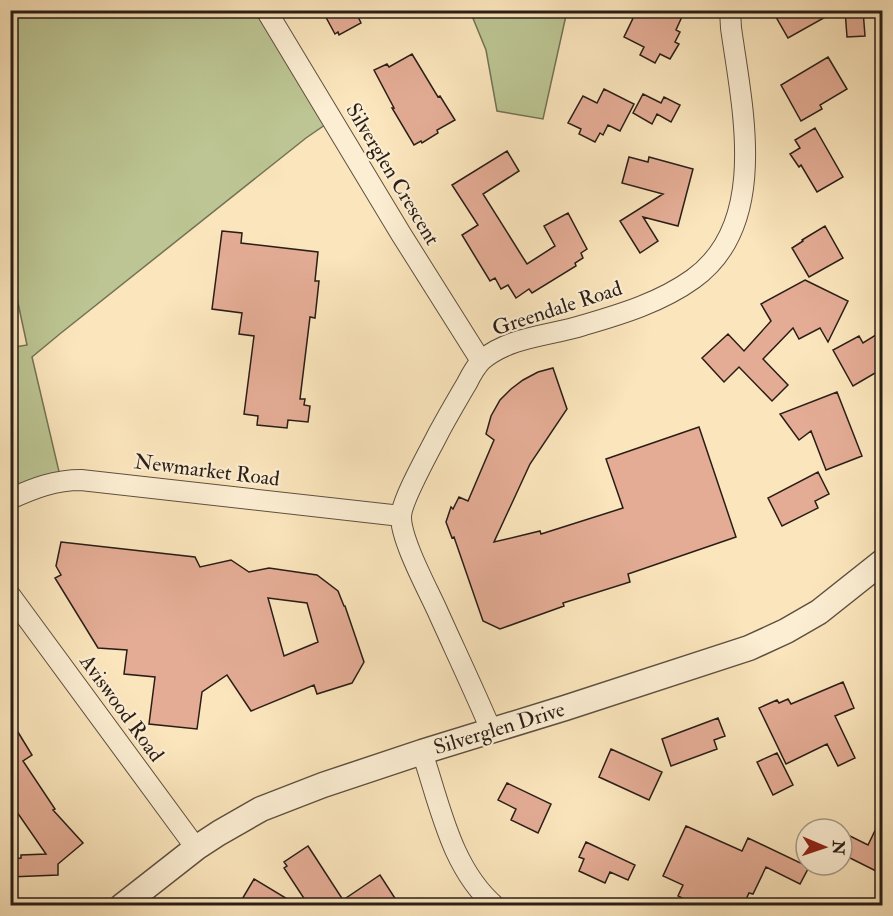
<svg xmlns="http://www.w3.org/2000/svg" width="893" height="916" viewBox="0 0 893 916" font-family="'IM FELL Double Pica',serif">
<rect width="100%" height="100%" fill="#fbe5bc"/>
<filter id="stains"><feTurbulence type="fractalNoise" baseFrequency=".00333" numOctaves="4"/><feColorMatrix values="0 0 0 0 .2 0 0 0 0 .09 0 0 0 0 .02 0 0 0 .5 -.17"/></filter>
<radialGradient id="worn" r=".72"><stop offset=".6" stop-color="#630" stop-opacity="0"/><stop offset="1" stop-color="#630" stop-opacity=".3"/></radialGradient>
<path fill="#bcc593" stroke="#727255" stroke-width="1.5" d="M11 11H266L332 120 306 138 61 333 32 357 61 480 11 499 10 348 27 345 12 275H10Z
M470 11H567L543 119 497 111 486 50Z"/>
<path fill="#e4ac95" stroke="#291e17" stroke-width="1.5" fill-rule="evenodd" d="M322 10H355L361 23 339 35 338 32 335 34Z
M637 10 651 17 654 10H685L676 30 680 32 675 42 679 44 670 59 660 54 655 63 640 55 644 47 624 37Z
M788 10H838L788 38 776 17Z
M845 10H863L865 36 847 37Z
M412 54 438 97 440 96 455 120 437 130 438 133 422 143 421 141 414 145 392 108H394L374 70 387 64 389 67Z
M828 57 847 89 820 105 822 109 801 121 781 85Z
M604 89 634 104 620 131 608 125 603 135 600 133 595 142 579 134 581 129 568 123 583 96 597 103Z
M643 94 661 103 664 97 680 105 671 122 657 114 652 124 633 113Z
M815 128 843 177 817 192 801 165 799 167 790 154 800 148 795 140Z
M507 151 519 171 483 194 527 264 555 246 544 226 568 213 587 249 581 253 583 258 575 263 576 266 532 293 529 289 516 298 508 285 501 289 495 278 490 281 462 235 478 225 452 185Z
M629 157 648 162 649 157 693 169 678 226 643 217 658 241 640 253 620 221 663 194 622 183Z
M825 226 843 258 809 277 792 248 803 241 802 240Z
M222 231 242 233 241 243 318 252 315 281H319L315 318 310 317 300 399H305L304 405 310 406 308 422 288 420 287 428 257 425 258 416 244 414 254 336 239 334 242 313 212 309Z
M805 280 848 301 828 342 820 328 799 339 793 328 763 359 788 385 772 401 739 367 724 382 702 358 728 334 744 351 771 321 761 304Z
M882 331V369L853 386 833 350 859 336 863 343Z
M553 368 567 409 530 464 494 542 540 531 541 534 623 508 606 459 699 427 736 537 628 574 630 582 563 603 564 606 500 629 483 621 454 537 452 538 446 522 451 507 453 509 459 497 468 501 494 440 486 434 491 416 500 400 511 389 523 380 538 372Z
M837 392 862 456 826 470 811 431 799 440 780 414Z
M818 472 829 494 815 501 818 508 782 526 768 498Z
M61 542 195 557 200 567 231 560 249 572 269 568 317 575 338 591 344 606H345L364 662 352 683 317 694 314 685 251 711 227 675 202 692 197 729 149 724 155 677 124 674 127 650 98 648 55 578 61 575 56 566ZM268 598 307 603 318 642 284 656Z
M843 682 854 708 835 716 855 758 838 766 827 744 786 764 759 708 777 700 779 703 788 699 791 704Z
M718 718 725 736 714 740 717 749 671 766 662 739Z
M10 719 32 755 23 761 55 809 53 810 83 843 58 864V875L10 877V859L21 858V855L46 854 10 802Z
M611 749 662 772 649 800 599 777Z
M777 753 793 785 773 795 757 762Z
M507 783 551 804 538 833 511 820 516 809 498 800Z
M882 816V874L842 854V832L868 845Z
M686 826 742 851 748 838 809 867 800 884 766 867 753 894 749 893 743 906H698L678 896 683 885 663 876Z
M586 842 635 865 628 880 610 872 605 883 579 871 584 859 579 857Z
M308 846 343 900 380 875 400 906H309L284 868 287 866 284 862Z
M254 879 299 906H238Z"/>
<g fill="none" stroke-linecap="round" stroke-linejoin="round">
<defs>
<path id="minor" d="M266 10 401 234 481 361
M10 499C34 488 55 480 81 480L401 516
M10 595 196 848
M491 730C474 690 455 650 437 610 427 588 401 540 401 517 401 501 429 452 438 434 447 417 457 400 467 383 471 375 476 366 482 360 511 336 550 336 584 325 622 314 661 302 693 279 770 224 742 107 731 28L730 10
M422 752C440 805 451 868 495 906"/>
<path id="tertiary" d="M122 906 196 848 219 833 261 809 323 785 422 752 565 708 749 648 786 631 819 612 882 562"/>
</defs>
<use href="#minor" stroke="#5e5040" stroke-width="22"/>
<use href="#tertiary" stroke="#5e5040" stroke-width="27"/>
<use href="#minor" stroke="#fceed3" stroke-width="20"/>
<use href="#tertiary" stroke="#fceed3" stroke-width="24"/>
</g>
<g text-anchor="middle" stroke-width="4.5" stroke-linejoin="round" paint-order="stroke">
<g font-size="21" fill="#291e17" stroke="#fceed3">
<text transform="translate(393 174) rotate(59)" y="7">Silverglen Crescent</text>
<text transform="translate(557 308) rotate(-18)" y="7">Greendale Road</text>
<text transform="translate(207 470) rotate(7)" y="7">Newmarket Road</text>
<text transform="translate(122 708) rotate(54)" y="7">Aviswood Road</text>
<text transform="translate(499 728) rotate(-17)" y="7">Silverglen Drive</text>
</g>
</g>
<rect width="893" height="916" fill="none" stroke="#fbe5bc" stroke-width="36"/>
<rect x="12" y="12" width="869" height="892" fill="none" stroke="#291e17" stroke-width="3"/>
<rect x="18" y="18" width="857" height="880" fill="none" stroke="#291e17" stroke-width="1.5"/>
<g transform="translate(824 847) rotate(92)"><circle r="28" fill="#fceed3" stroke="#a89b88" stroke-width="1.5"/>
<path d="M0-4.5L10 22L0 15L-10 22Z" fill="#8f2418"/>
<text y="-9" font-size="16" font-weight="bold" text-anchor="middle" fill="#291e17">N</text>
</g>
<rect width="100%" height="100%" filter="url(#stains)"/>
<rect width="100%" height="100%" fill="url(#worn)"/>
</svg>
